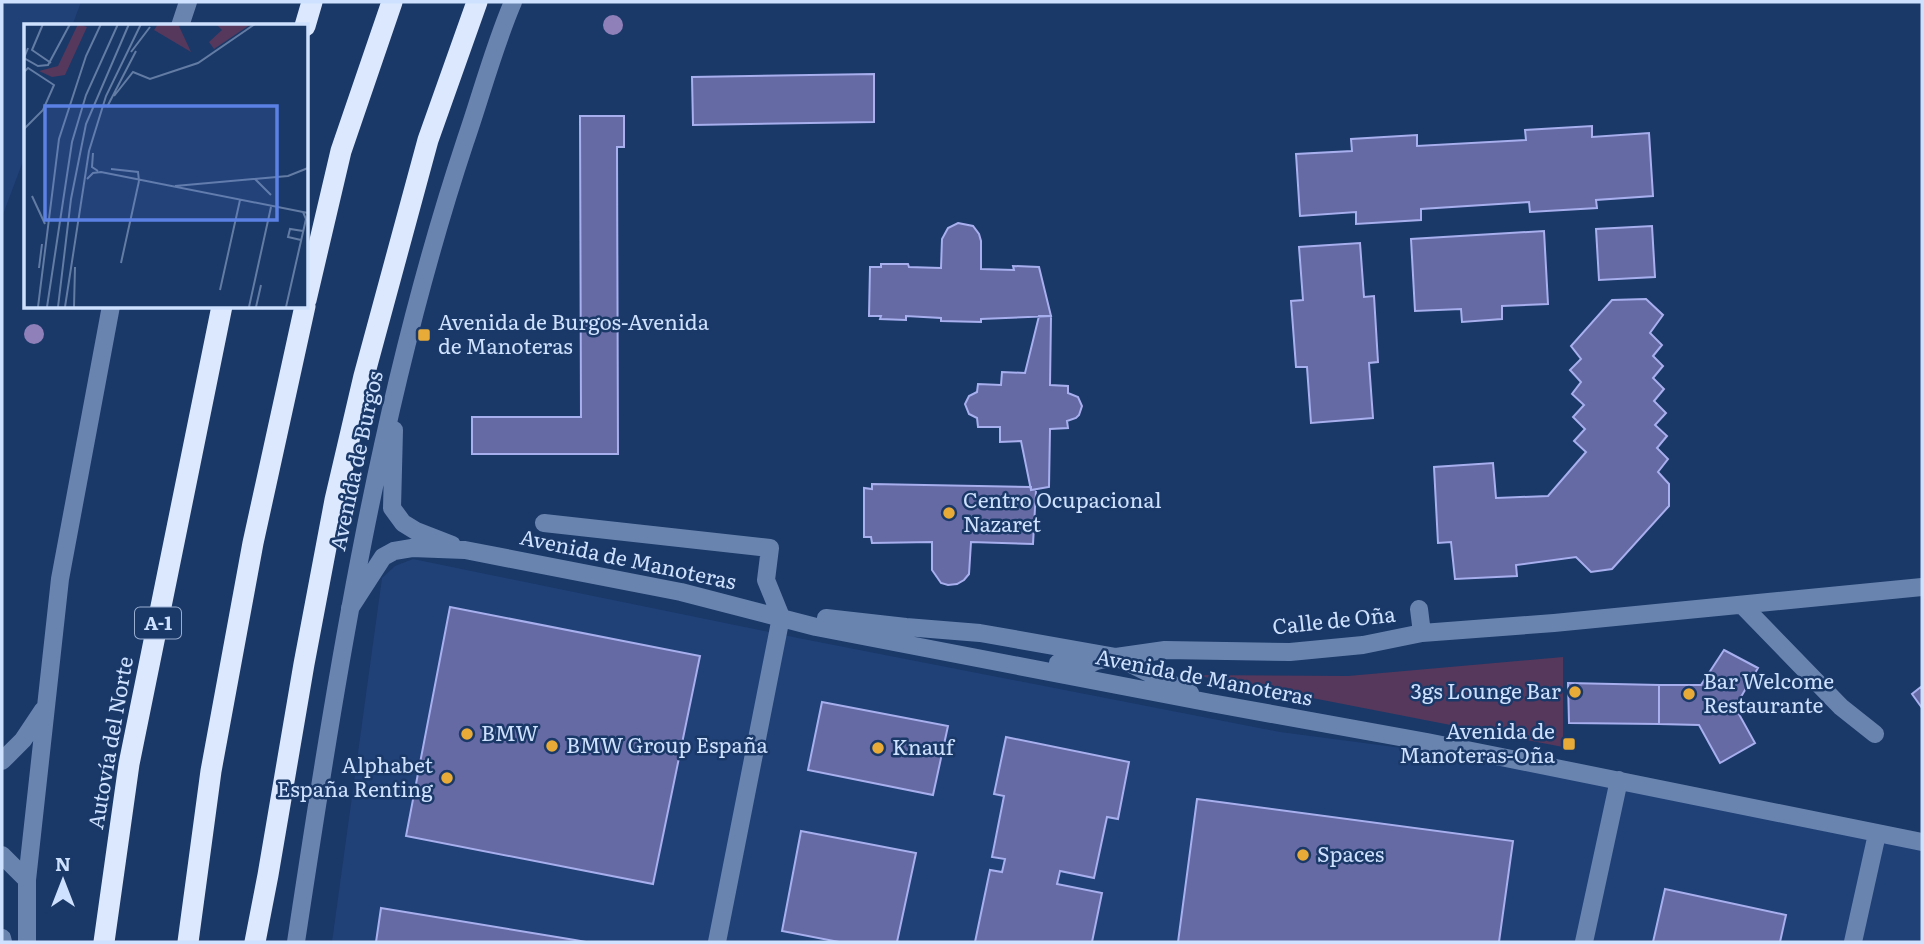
<svg xmlns="http://www.w3.org/2000/svg" width="1924" height="944" viewBox="0 0 1924 944" font-family="Literata,serif">
<rect width="100%" height="100%" fill="#1a3868"/>
<path fill="#204177" d="M2 2H81L72 26H26V153L2 217Z
M413 559 798 638 1280 732 1562 769 1922 842V942H332L382 578 395 566Z"/>
<path fill="#55385c" d="M1563 657V747L1194 675 1348 676Z"/>
<path fill="#656aa4" stroke="#a8afee" stroke-width="2" d="M874 74V122L693 125 692 77Z
M580 116H624V147H617L618 454H472V417H581Z
M1592 126V137L1649 133 1653 196 1596 200 1597 208 1530 212 1529 202 1421 209V220L1356 224V212L1300 216 1296 154 1352 151 1351 139 1417 135V146L1526 140 1525 130Z
M958 223 973 226 979 234 981 241V269L1014 270 1013 266 1039 267 1051 316 981 319V322L941 321V318L906 316V320L880 319 881 316H869L870 267H881V264H908L909 267 941 268 942 239 948 228Z
M1652 226 1655 277 1599 280 1596 229Z
M1544 231 1548 304 1502 306V319L1462 322 1461 309 1415 311 1411 239Z
M1360 243 1364 297 1374 296 1378 362 1369 363 1373 418 1311 423 1307 367H1296L1291 301 1303 300 1299 247Z
M1646 299 1663 315 1650 333 1662 345 1653 356 1663 366 1653 378 1664 389 1654 401 1666 413 1655 425 1667 436 1657 448 1668 459 1658 472 1669 484V506L1612 569 1591 572 1576 557 1516 565 1517 576 1455 579 1451 542 1438 543 1434 467 1493 463 1496 498 1548 496 1586 452 1574 441 1585 429 1573 417 1584 405 1572 394 1581 382 1570 370 1581 359 1571 346 1612 300Z
M1039 316H1051L1050 385 1068 386V393L1078 397 1082 406 1079 415 1076 418 1067 421 1068 428 1050 429 1049 487 1031 490 1021 441 1000 442V427H978L977 418 969 414 965 404 969 396 977 392 978 384 1001 385 1002 372 1025 373Z
M872 484 1031 487V490H1036L1033 544 971 542 969 574 964 580 957 584 948 585 941 583 932 570V542L872 543 871 537H864V488L872 489Z
M450 607 700 656 653 884 406 836Z
M1724 650 1758 668 1735 707 1755 743 1720 763 1699 725 1659 724V685H1701Z
M1568 683 1659 685V724L1569 723Z
M1922 686V708L1912 694Z
M822 702 948 726 933 795 808 770Z
M1006 737 1129 762 1118 819 1107 817 1094 878 1060 871 1057 884 1102 893 1092 942H975L990 870 1002 872 1005 859 992 857 1004 796 994 794Z
M1197 799 1513 841 1499 942H1178Z
M801 831 916 853 897 942H839L782 931Z
M1665 889 1786 915 1780 942H1653Z
M381 908 575 940 586 942H376Z"/>
<g fill="none" stroke-linecap="round" stroke-linejoin="round">
<path stroke="#6984af" stroke-width="18" d="M180 26 188 2
M394 430 392 508 403 523 416 531 452 545
M544 523 770 548 766 580 781 617
M1742 605 1841 707 1875 734
M350 608 383 557 394 551 412 548 465 550 681 592 816 627 1211 703 1427 742 1922 842
M1419 609 1422 633
M826 618 906 627 980 633 1116 657 1190 693
M1058 663 1085 666 1096 661 1116 657 1165 650 1290 652 1363 645 1422 633 1554 623 1922 587
M2 761 23 740 43 710
M2 855 27 880
M2 938 3 942
M27 942V880L60 579 111 306
M296 942C337 672 379 401 465 142 481 96 494 46 513 2
M717 942 781 617
M1584 942 1619 780
M1853 942 1877 834"/>
<path stroke="#dbe8fe" stroke-width="21" d="M305 26 312 2
M306 300 341 151 392 2
M104 942 129 764 222 306
M188 942 211 771 253 543 305 306
M255 942 268 875 304 664 335 500 364 376 428 140 477 2"/>
</g>
<g fill="#8f80b9">
<circle cx="613" cy="25" r="10"/>
<circle cx="34" cy="334" r="10"/>
</g>
<g fill="#e8ab37" stroke="#1a3868" stroke-width="2.5">
<rect x="417" y="328" width="14" height="14" rx="3.5"/>
<circle cx="949" cy="513" r="7"/>
<circle cx="1575" cy="692" r="7"/>
<circle cx="1689" cy="694" r="7"/>
<circle cx="467" cy="734" r="7"/>
<rect x="1562" y="737" width="14" height="14" rx="3.5"/>
<circle cx="552" cy="746" r="7"/>
<circle cx="878" cy="748" r="7"/>
<circle cx="447" cy="778" r="7"/>
<circle cx="1303" cy="855" r="7"/>
</g>
<g text-anchor="middle" stroke-width="5" stroke-linejoin="round" paint-order="stroke">
<rect fill="#1a3868" stroke="#98aed1" stroke-width="2" x="135" y="607.5" width="46" height="31" rx="5"/>
<g font-size="19" font-weight="bold" fill="#cee1fe">
<text x="158" y="630">A-1</text>
</g>
<g font-size="21" fill="#cee1fe" stroke="#1a3868" text-anchor="start">
<text x="438" y="330">Avenida de Burgos-Avenida<tspan x="438" dy="24">de Manoteras</tspan></text>
<text x="963" y="508">Centro Ocupacional<tspan x="963" dy="24">Nazaret</tspan></text>
<text x="1703" y="689">Bar Welcome<tspan x="1703" dy="24">Restaurante</tspan></text>
<text x="1561" y="699" text-anchor="end">3gs Lounge Bar</text>
<text x="1555" y="739" text-anchor="end">Avenida de<tspan x="1555" dy="24">Manoteras-Oña</tspan></text>
<text x="481" y="741">BMW</text>
<text x="566" y="753">BMW Group España</text>
<text x="892" y="755">Knauf</text>
<text x="433" y="773" text-anchor="end">Alphabet<tspan x="433" dy="24">España Renting</tspan></text>
<text x="1317" y="862">Spaces</text>
</g>
<g font-size="21" fill="#cee1fe" stroke="#1a3868">
<text transform="translate(357 461) rotate(-78)" y="7">Avenida de Burgos</text>
<text transform="translate(628 560) rotate(12)" y="7">Avenida de Manoteras</text>
<text transform="translate(1334 621) rotate(-6)" y="7">Calle de Oña</text>
<text transform="translate(1204 678) rotate(11)" y="7">Avenida de Manoteras</text>
<text transform="translate(111 743) rotate(-80)" y="7">Autovía del Norte</text>
</g>
</g>
<g transform="translate(24 24)">
<rect width="284" height="284" fill="#1a3868"/>
<path d="M54 0 63 3 41 51 28 53 15 47 34 42ZM134 0H154L167 28 130 6ZM192 0H227L190 25 185 18 198 6Z" fill="#55385c"/>
<path fill="none" stroke="#627ca4" stroke-width="2" d="M19 0 8 26 27 39M4 24 0 34 14 42 24 41 46 0M107 28 126 3M0 48 4 44 30 61 19 86 0 105M90 72 109 48 126 55 174 39 231 0M83 83 112 27M69 129 68 143 74 147M87 145 114 148 115 157M63 155 69 149 77 148 284 189M231 155 247 171M151 162 264 152 284 144M8 172 21 200M277 216 264 213 266 205 279 207M97 239 115 157M15 244 18 220M196 266 216 176M14 283 35 115 62 32 77 0M23 283 48 118 62 71 94 0M34 283 47 175 62 100 105 0M41 283 65 127 82 72 117 0M50 283 51 243M225 283 247 183M232 283 237 261M262 283 282 195 279 188"/>
<path fill="#5b81e5" fill-opacity="0.15" stroke="#5b81e5" stroke-width="3.5" d="M21 82H253V196H21Z"/>
<rect width="284" height="284" fill="none" stroke="#cee1fe" stroke-width="3.5"/>
</g>
<rect width="1924" height="944" fill="none" stroke="#cee1fe" stroke-width="7"/>
<g transform="translate(63 881)" stroke="#1a3868" stroke-width="5" paint-order="stroke">
<path d="M0-5L12 26L0 18L-12 26Z" fill="#cee1fe"/>
<text y="-10" font-size="19" font-weight="bold" text-anchor="middle" fill="#cee1fe">N</text>
</g>
</svg>
